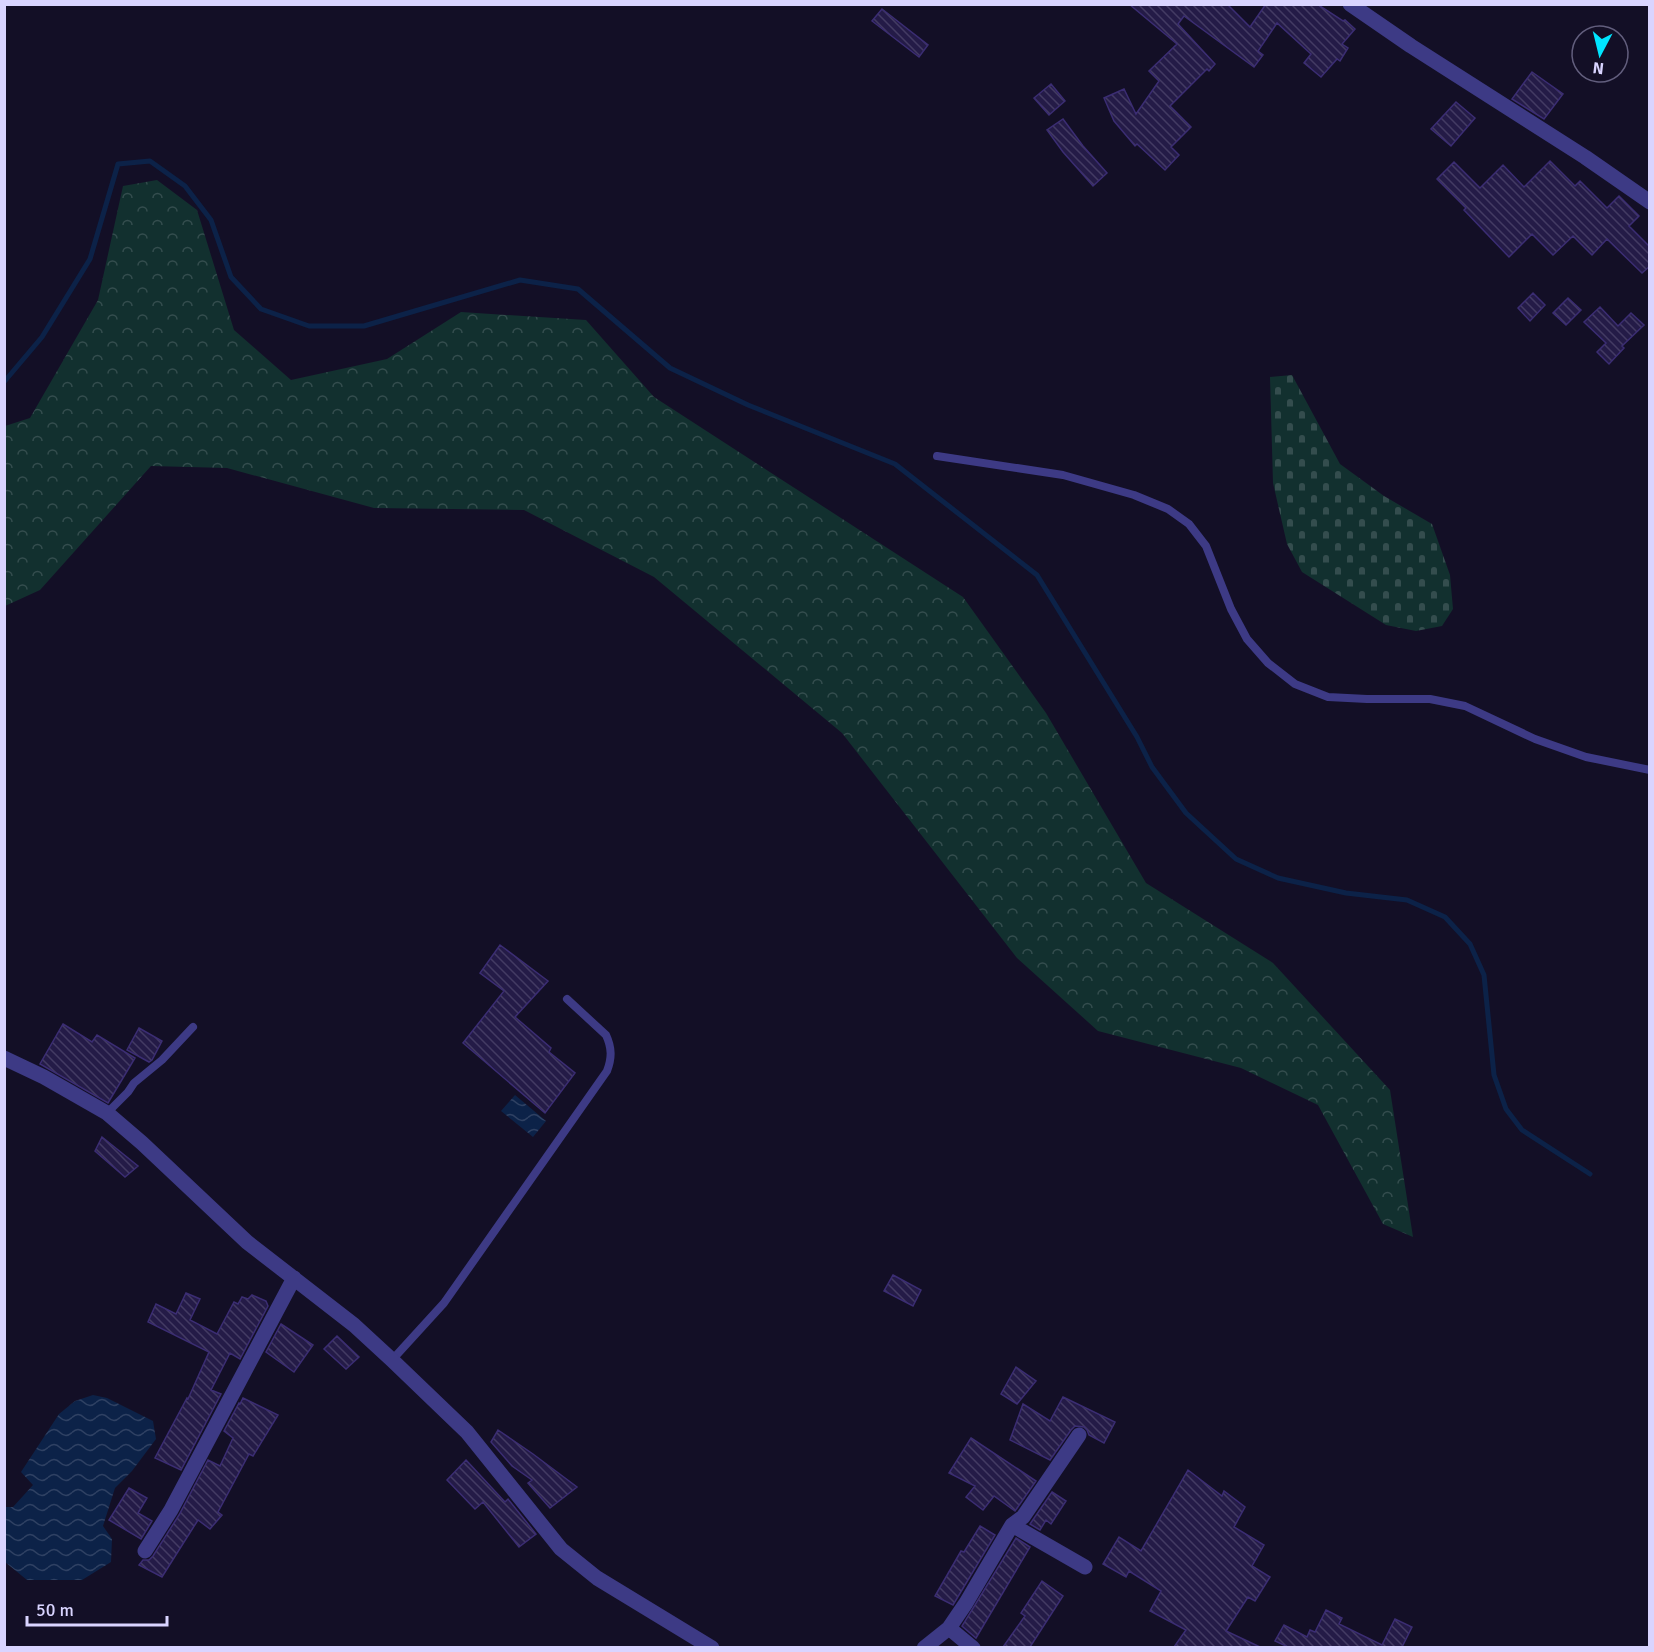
<svg xmlns="http://www.w3.org/2000/svg" width="1654" height="1652" viewBox="0 0 1654 1652" font-family="Signika,sans-serif">
<defs>
<pattern id="forest-crowns" width="20" height="18" patternUnits="userSpaceOnUse" patternTransform="scale(1.5)"><rect width="20" height="18" fill="#12302f"/><path d="M2 6a3 3 0 1 1 6 0M12 15a3 3 0 1 1 6 0" fill="none" stroke="#344d4e"/></pattern>
<pattern id="cemetery-stones" width="16" height="16" patternUnits="userSpaceOnUse" patternTransform="scale(1.5)"><rect width="16" height="16" fill="#12302f"/><path d="M2 7V4a2 2 0 0 1 4 0v3zM10 15v-3a2 2 0 0 1 4 0v3z" fill="#344d4e"/></pattern>
<pattern id="water-waves" width="16" height="10" patternUnits="userSpaceOnUse" patternTransform="scale(1.5)"><rect width="16" height="10" fill="#0c2248"/><path d="M0 5q4-4 8 0t8 0" fill="none" stroke="#2f4163"/></pattern>
<pattern id="building-back-hatch" width="6" height="6" patternUnits="userSpaceOnUse" patternTransform="scale(1.5)"><rect width="6" height="6" fill="#241b47"/><path d="M-1 5l2 2M0 0l6 6M5-1l2 2" fill="none" stroke="#433b63"/></pattern>
</defs>
<rect width="100%" height="100%" fill="#130f26"/>
<path fill="url(#forest-crowns)" d="M157 180 197 210 234 330 291 380 387 359 461 312 586 320 654 397 963 597 1046 713 1146 883 1273 963 1390 1090 1413 1237 1383 1224 1318 1105 1241 1068 1098 1031 1017 958 842 733 654 577 524 510 374 508 227 468 151 466 40 590 5 606V426L30 418 98 300 123 186Z"/>
<path fill="url(#cemetery-stones)" d="M1292 375 1340 464 1384 496 1432 524 1450 575 1453 609 1442 626 1416 631 1386 625 1302 572 1287 544 1273 483 1270 377Z"/>
<path fill="url(#water-waves)" d="M515 1095 546 1121 533 1137 501 1111Z
M93 1395 107 1398 153 1421 156 1439 132 1471 115 1488 103 1526 112 1539 111 1562 82 1580H27L5 1562V1507H13L33 1485 21 1472 59 1414 75 1401Z"/>
<g fill="none" stroke-linecap="round" stroke-linejoin="round">
<path stroke="#0c2248" stroke-width="5" d="M4 382 42 337 90 259 118 164 150 161 185 186 211 220 231 277 261 309 309 326H364L520 280 578 289 670 368 748 405 895 464 1037 575 1137 737 1152 767 1186 813 1236 859 1278 878 1346 893 1407 900 1445 917 1470 944 1484 975 1494 1075 1506 1109 1522 1130 1590 1174"/>
</g>
<path fill="url(#building-back-hatch)" stroke="#3b2d73" stroke-width="1.5" d="M1129 4H1227L1250 27 1266 4H1317L1343 21 1345 20 1355 29 1342 44 1348 48 1340 61 1337 59 1321 77 1304 63 1311 54 1277 23 1258 51 1263 55 1254 67 1184 16 1178 24 1215 64 1209 71 1207 69 1170 106 1191 127 1171 147 1179 155 1165 170 1137 144 1135 146 1114 121 1104 98 1124 89 1136 114 1159 81 1149 71 1177 44Z
M882 9 928 45 919 57 872 21Z
M1532 72 1563 94 1544 119 1512 99Z
M1051 84 1065 101 1049 115 1034 98Z
M1456 102 1475 118 1451 146 1431 129Z
M1063 119 1083 146 1107 173 1093 186 1063 152 1047 130Z
M1550 161 1575 186 1580 181 1607 208 1619 196 1639 216 1629 226 1650 247V266L1642 273 1607 239 1592 255 1573 236 1553 255 1532 234 1509 257 1464 210 1466 208 1437 179 1454 162 1480 188 1503 165 1524 187Z
M1533 293 1545 305 1530 321 1518 308Z
M1568 298 1581 310 1566 325 1553 313Z
M1600 307 1618 326 1631 313 1644 325 1622 346 1624 348 1609 364 1597 352 1606 343 1584 322Z
M500 945 548 981 515 1017 551 1048 549 1052 575 1073 545 1113 463 1043 504 991 480 973Z
M63 1024 92 1042 97 1035 135 1058 108 1103 40 1064Z
M139 1028 162 1041 152 1060 149 1062 127 1050Z
M102 1137 138 1166 125 1177 95 1151Z
M893 1275 921 1290 913 1306 884 1291Z
M186 1293 200 1299 190 1320 217 1334 234 1302 238 1304 242 1297 248 1299 252 1295 266 1301 268 1306 240 1359 230 1353 211 1390 221 1394 181 1470 155 1458 187 1398 188 1399 209 1352 148 1322 156 1304 176 1314Z
M281 1324 313 1345 294 1372 266 1352Z
M337 1336 359 1357 346 1369 324 1349Z
M1016 1367 1036 1381 1017 1404 1001 1394Z
M1063 1397 1115 1422 1104 1443 1089 1435 1087 1430 1084 1427 1075 1426 1071 1430 1050 1460 1010 1440 1023 1404 1050 1421Z
M243 1398 278 1415 253 1456 249 1454 218 1512 222 1515 210 1529 198 1520 162 1577 139 1565 143 1560H149L153 1556 179 1515 208 1460 220 1466 233 1438 224 1431 239 1403 240 1404Z
M498 1430 533 1454 577 1487 550 1508 528 1483 532 1480 512 1466 491 1442Z
M971 1438 1036 1481 1015 1511 994 1496 983 1510 966 1497 975 1486 949 1473Z
M466 1460 505 1502 508 1499 536 1534 519 1547 483 1502 475 1509 447 1480Z
M1188 1470 1222 1496 1224 1491 1245 1507 1234 1527 1264 1545 1252 1566 1270 1577 1255 1601 1248 1597 1226 1631 1260 1647H1174L1186 1630 1150 1611 1161 1591 1129 1571 1126 1577 1103 1564 1119 1537 1141 1551Z
M129 1488 147 1498 138 1513 152 1521 141 1539 109 1520Z
M1052 1492 1066 1501 1051 1524 1046 1520 1040 1530 1030 1524Z
M980 1526 995 1535 953 1605 935 1596 961 1551 964 1552Z
M1016 1538 1030 1547 976 1638 962 1626Z
M1042 1581 1063 1596 1030 1647H1003L1025 1616 1021 1613Z
M1326 1610 1342 1618 1339 1624 1382 1645 1395 1619 1412 1627 1402 1647H1288L1275 1641 1284 1625 1307 1637 1310 1630 1315 1632Z"/>
<g fill="none" stroke-linecap="round" stroke-linejoin="round">
<path stroke="#3d3a85" stroke-width="8" d="M937 456 1063 475 1134 495 1168 509 1189 524 1206 546 1231 609 1247 639 1268 663 1295 684 1328 697 1367 699H1430L1465 706 1535 739 1586 757 1650 770
M107 1113 128 1092 134 1083 162 1060 193 1027
M392 1360 444 1303 607 1071C612 1058 612 1048 606 1035L567 999"/>
<path stroke="#3d3a85" stroke-width="15" d="M4 1058 44 1077 107 1113 142 1143 247 1242 354 1325 392 1360 467 1432 561 1549 597 1578 712 1648
M1012 1525 1085 1567
M145 1551 171 1510 294 1278
M949 1628 973 1648
M924 1648 949 1628 966 1603 1012 1525 1023 1517 1079 1435"/>
<path stroke="#3d3a85" stroke-width="15" d="M1350 4 1411 46 1585 157 1650 202"/>
</g>
<rect width="1654" height="1652" fill="none" stroke="#d9d4ff" stroke-width="12"/>
<g transform="translate(1600 54) rotate(187)"><circle r="28" fill="#130f26" stroke="#625e7d" stroke-width="1.5"/>
<path d="M0-4.5L10 22L0 15L-10 22Z" fill="#00e5ff"/>
<text y="-9" font-size="16" font-weight="bold" text-anchor="middle" fill="#d9d4ff">N</text>
</g>
<path d="M27 1616v9h140v-9" fill="none" stroke="#d9d4ff" stroke-width="3"/>
<text x="36" y="1616" font-size="18" fill="#d9d4ff" stroke="#130f26" stroke-width="4.5" paint-order="stroke">50 m</text>
</svg>
